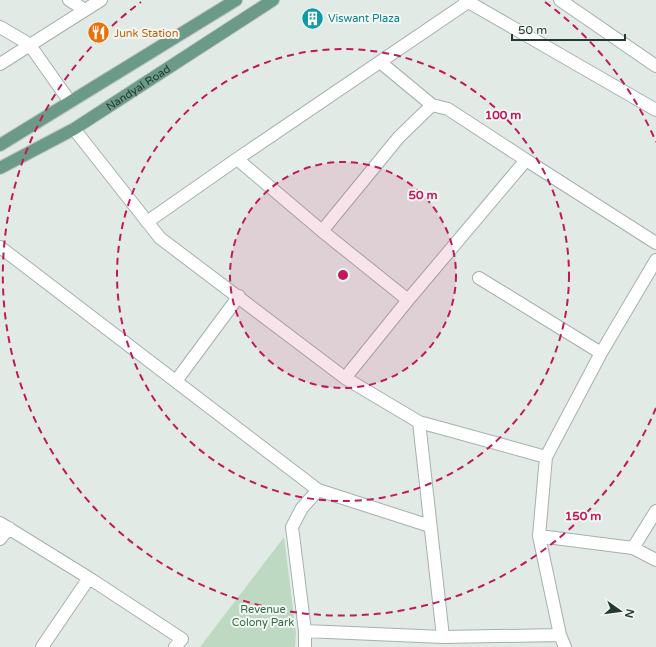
<svg xmlns="http://www.w3.org/2000/svg" width="656" height="647" viewBox="0 0 656 647" font-family="'Varela Round',sans-serif">
<rect width="100%" height="100%" fill="#e2eae6"/>
<path fill="#bed9c2" d="M284 537 296 633 295 647H200Z"/>
<g fill="none" stroke-linecap="round" stroke-linejoin="round">
<defs>
<path id="street" d="M69 0 85 10
M465 0 656 110
M560 0 656 66
M0 27 29 44 70 102
M380 62 432 105
M0 64 101 0
M74 129 160 238 345 378 419 422 546 457
M237 159 322 231
M147 222 237 159 468 2
M0 247 318 490 430 526
M479 278 601 353
M408 300 322 231 399 137 432 105 448 109 526 160
M345 378 408 300 526 160 656 243
M176 381 239 296
M419 422 443 637
M0 523 89 578 42 647
M539 536 633 548 656 560
M0 539 9 528
M633 548 656 511
M89 578 182 639 175 647
M305 631 443 637 560 635
M305 647V631L292 527 302 508 318 490
M565 647 560 635 539 536 546 457 601 353 656 260"/>
<g id="primary">
<path d="M0 145 236 0"/>
<path id="s1" d="M0 168 74 129 273 0"/>
</g>
</defs>
<use href="#street" stroke="#a5b1ac" stroke-width="14"/>
<use href="#primary" stroke="#bdc4c1" stroke-width="14"/>
<use href="#street" stroke="#fff" stroke-width="12"/>
<use href="#primary" stroke="#6c9a89" stroke-width="12"/>
</g>
<circle cx="343" cy="275" r="113" fill="#c2185b" fill-opacity=".12"/>
<g fill="none" stroke="#c2185b" stroke-width="2" stroke-dasharray="7 5">
<circle cx="343" cy="275" r="113"/>
<circle cx="343" cy="275" r="226"/>
<path d="M656 408A340 340 0 1 1 141 2M545 2A340 340 0 0 1 656 142"/>
</g>
<defs>
<symbol id="building-disc" viewBox="-11 -11 22 22"><circle r="9.5" fill="#0f9aa8" stroke="#f2f7f4"/><path d="M-4-6H4V6H1V3H-1V6H-4ZM-2.5-4.3h1.7v1.8h-1.7ZM.8-4.3h1.7v1.8H.8ZM-2.5-1h1.7V.8h-1.7ZM.8-1h1.7V.8H.8Z" fill="#fff"/></symbol>
<symbol id="restaurant-disc" viewBox="-11 -11 22 22"><circle r="9.5" fill="#e8710a" stroke="#f2f7f4"/><path d="M-5-6h1v4h1v-4h1v4h1v-4h1v5L-1.5 .5V6h-2V.5L-5-1ZM5-6V6H3V1.5H1.5Q1.5-4 5-6Z" fill="#fff"/></symbol>
</defs>
<g fill-rule="evenodd">
<use href="#building-disc" x="300" y="6" width="25" height="25"/>
<use href="#restaurant-disc" x="86" y="20" width="25" height="25"/>
</g>
<g text-anchor="middle" stroke-width="4" stroke-linejoin="round" paint-order="stroke">
<g font-size="11" fill="#0d838f" stroke="#f2f7f4" text-anchor="start">
<text x="328" y="22">Viswant Plaza</text>
</g>
<g font-size="11" fill="#c56008" stroke="#f2f7f4" text-anchor="start">
<text x="114" y="37">Junk Station</text>
</g>
<g font-size="11" fill="#243931" stroke="#f2f7f4">
<text dy="4" stroke="none"><textPath href="#s1" startOffset="160">Nandyal Road</textPath></text>
</g>
<g font-size="11" fill="#346b43" stroke="#f2f7f4">
<text x="263" y="613">Revenue<tspan x="263" dy="13">Colony Park</tspan></text>
</g>
</g>
<circle cx="343" cy="275" r="6" fill="#c2185b" stroke="#f2f7f4" stroke-width="2"/>
<g font-size="12" text-anchor="middle" font-weight="bold" fill="#c2185b" stroke="#f2f7f4" stroke-width="4" stroke-linejoin="round" paint-order="stroke">
<text x="503" y="119">100 m</text>
<text x="423" y="199">50 m</text>
<text x="583" y="520">150 m</text>
</g>
<g transform="translate(620 611) rotate(104)" stroke="#f2f7f4" stroke-width="3" paint-order="stroke">
<path d="M0-3L7 15L0 10L-7 15Z" fill="#243931"/>
<text y="-6" font-size="11" font-weight="bold" text-anchor="middle" fill="#243931">N</text>
</g>
<path d="M512 34v6h113v-6" fill="none" stroke="#243931" stroke-width="2"/>
<text x="518" y="34" font-size="12" fill="#243931" stroke="#f2f7f4" stroke-width="3" paint-order="stroke">50 m</text>
</svg>
